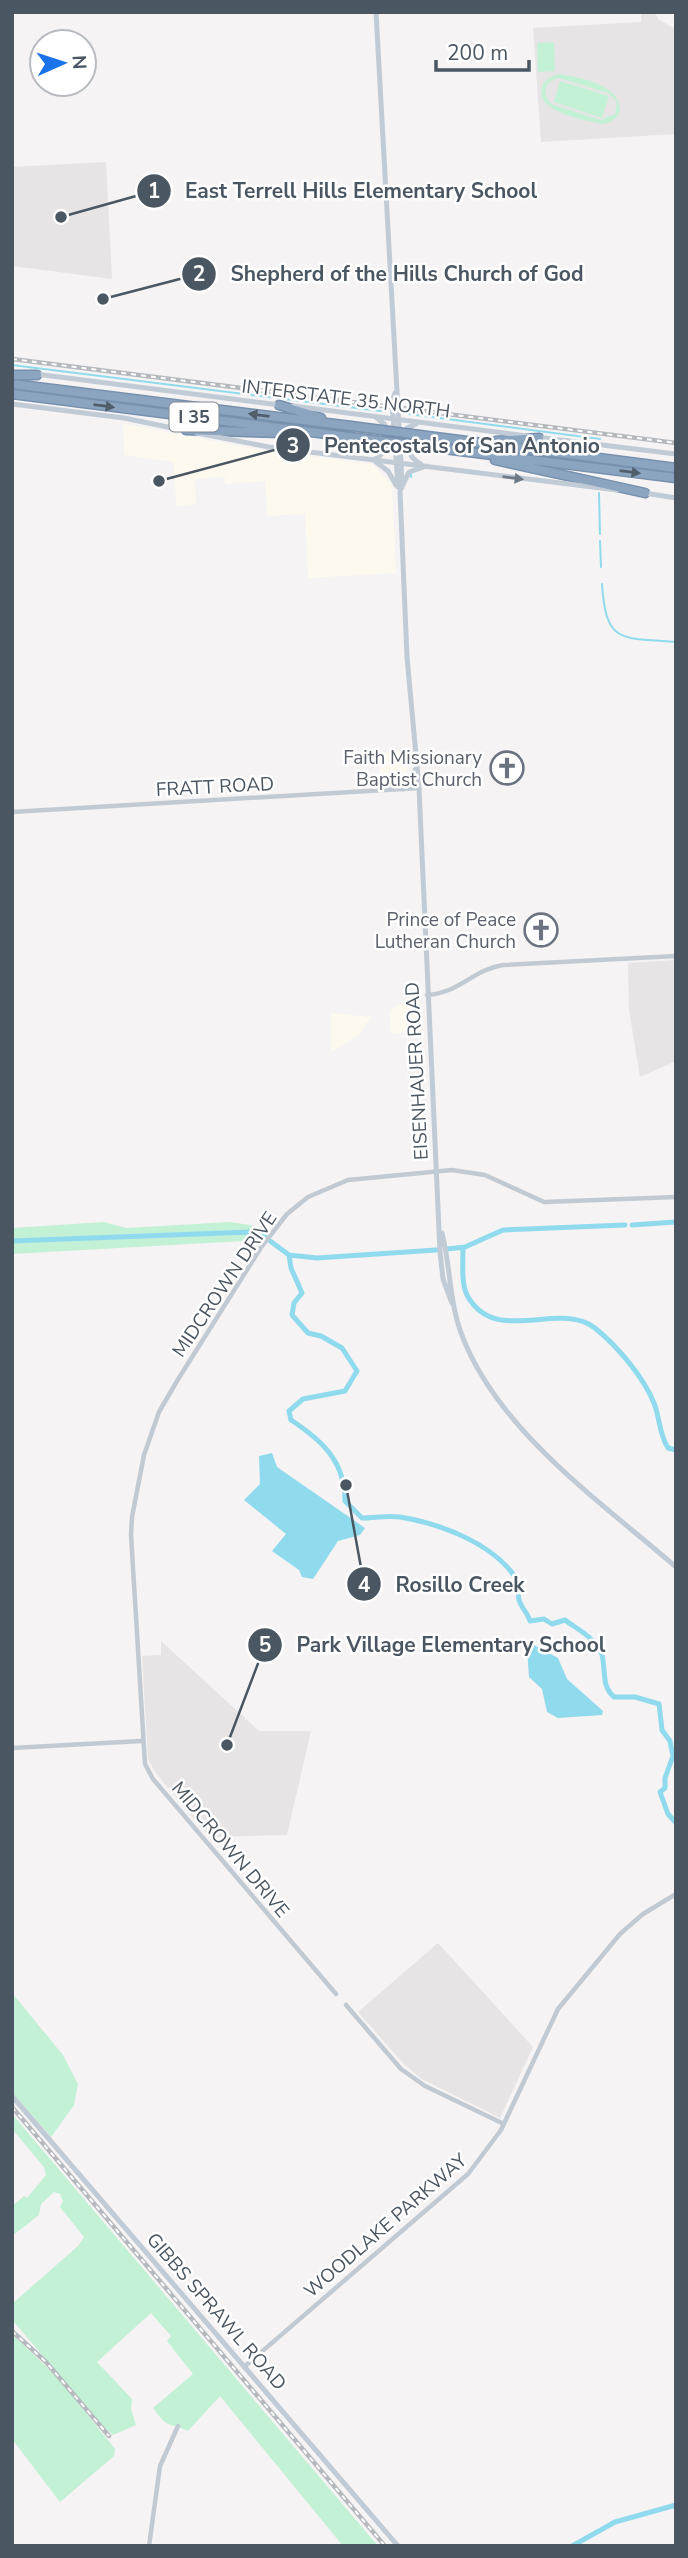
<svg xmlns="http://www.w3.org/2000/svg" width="688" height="2558" viewBox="0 0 688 2558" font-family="'Nunito Sans',sans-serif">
<rect width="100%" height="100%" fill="#f5f3f3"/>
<path fill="#fdf9ef" d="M123 424 263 450 372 464 392 485 396 573 308 578 305 514 267 516 265 481 225 484V477L195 479 196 504 176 506 174 462 124 455Z
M406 751 408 781 402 785 380 786 379 753Z
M420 1001 422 1032 391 1033 390 1011 402 1003Z
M331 1013 371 1017 358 1036 331 1052Z"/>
<path fill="#e6e4e5" d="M641 12H654L659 20 676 29V134L541 142 533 28 641 22Z
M106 162 112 279 12 266V167Z
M676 960V1061L640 1077 629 1010 628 963Z
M161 1641 259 1731H311L287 1835 209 1837 155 1772 148 1759 142 1656 161 1655Z
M438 1943 533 2047 500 2118 420 2078 402 2062 358 2012Z"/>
<path fill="#c3f1d5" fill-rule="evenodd" d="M554 42 555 71 538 72 537 43Z
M558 74C580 77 626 86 619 114L611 122 602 124C586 120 535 112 542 88 544 79 551 76 558 74ZM559 78 608 93 617 102 615 114 601 120 551 104C541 93 545 81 559 78Z
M560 81 609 96 602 118 554 102Z
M104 1222 126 1228 230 1222 269 1228 258 1246 243 1241 12 1254V1228Z
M12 1993 63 2055 78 2084 74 2105 51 2137 12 2092Z
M12 2114 378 2546H343L220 2396 188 2431C168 2422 168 2429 153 2408L193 2374 167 2341 171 2336 151 2313 97 2362 132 2399 131 2409 136 2425 113 2435 105 2428 13 2321 12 2304 78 2246 84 2237 60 2207 63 2201 60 2194 54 2192 41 2204 39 2215 12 2236V2206L24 2196 27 2198 46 2175 44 2167 12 2129Z
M12 2334 58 2378 115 2449 114 2456 60 2502 12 2439Z"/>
<path fill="#90daee" d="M272 1453 277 1467 365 1528 360 1535 338 1541 313 1579 302 1577 299 1570 272 1551 286 1534 244 1500 260 1484 259 1456Z
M534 1645 558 1658 567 1679 603 1711 602 1715 558 1718 547 1712 542 1689 529 1677 527 1649Z"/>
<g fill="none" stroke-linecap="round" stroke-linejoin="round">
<path stroke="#90daee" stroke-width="2" d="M12 365 381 411
M409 414 600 439
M411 477V474
M599 493 600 534
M600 541 601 567
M602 584C606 646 622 637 676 642"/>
<path stroke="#90daee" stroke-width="5" d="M632 1225 676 1222
M12 1241 250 1232 262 1235 289 1255 291 1268 302 1293 294 1303 292 1315 308 1333 321 1336 342 1348 357 1371 345 1391 303 1399 289 1411 291 1420C323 1441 345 1462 345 1501L362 1518C374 1518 388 1515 400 1517 442 1524 499 1545 520 1585 514 1604 526 1608 530 1621L544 1619 552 1624 565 1620C577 1629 596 1638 602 1655 606 1670 601 1686 614 1697H635L659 1704 662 1730 670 1741 673 1756 665 1778V1788L660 1792 668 1814 676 1823
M463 1248C463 1262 461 1283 467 1295 495 1347 558 1300 595 1328 617 1346 643 1376 654 1403 660 1418 659 1434 668 1448L676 1450
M447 1249 465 1247 503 1230 625 1225
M289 1255 317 1258 436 1250
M572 2546 615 2522 676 2505"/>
<defs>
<path id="motorway" d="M12 375H37
M12 384 351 426
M12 394 381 441
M279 405 321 418
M186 430 281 433
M412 434 676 468
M496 441 539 438
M412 445 676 478
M495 460 645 493"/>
</defs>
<use href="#motorway" stroke="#7690ad" stroke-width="11"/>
<path stroke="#c1cad2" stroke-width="4.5" d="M12 812 419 788
M427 995C462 992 472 970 503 965L676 956
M12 1748 141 1741
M336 1994 153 1779 145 1764 131 1535 132 1517 144 1455 159 1412 177 1381 262 1246 287 1214 308 1197 348 1180 452 1170 485 1175 544 1202 676 1197
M346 2005 401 2069 425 2086 504 2124
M244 2367 468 2174 501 2130 558 2009 620 1934 643 1914 676 1894
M149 2546 160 2466 178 2426"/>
<path stroke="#c1cbd6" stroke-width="5" d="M376 12 402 482
M36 374 280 405
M395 393 392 402 398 487
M12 404 124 418 187 431
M293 406 527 436
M416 424 407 428C405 444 406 456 421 464
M197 433 269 447 617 490
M536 437 676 454
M373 460C390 452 386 441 385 425L377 418
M376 462 388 471 396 485
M427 466 409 472 400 491 407 657 419 788 440 1252 443 1279 452 1303
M644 493 676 498
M403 789 411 783 415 770
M442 1233C451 1268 449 1304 463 1338 500 1432 601 1502 676 1567
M12 2096 398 2546"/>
<use href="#motorway" stroke="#8ba5c1" stroke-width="8"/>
<defs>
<path id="rail" d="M12 359 676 443
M12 2107 385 2546
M12 2331 46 2362 109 2436"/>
</defs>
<use href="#rail" stroke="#b5b8bd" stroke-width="4.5"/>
<use href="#rail" stroke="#fff" stroke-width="2" stroke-dasharray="5" stroke-linecap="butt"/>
<defs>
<path id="motorway-bridge" d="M351 426 412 434
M381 441 412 445"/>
</defs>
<use href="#motorway-bridge" stroke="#7690ad" stroke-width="11" stroke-linecap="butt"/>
<use href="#motorway-bridge" stroke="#8ba5c1" stroke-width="8"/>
</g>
<defs><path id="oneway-solid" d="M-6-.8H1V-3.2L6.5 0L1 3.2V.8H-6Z" transform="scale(1.75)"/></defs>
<g fill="#505e6b">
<use href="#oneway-solid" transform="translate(104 406) rotate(7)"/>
<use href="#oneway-solid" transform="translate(259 415) rotate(-173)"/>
<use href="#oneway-solid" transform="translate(630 472) rotate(7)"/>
</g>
<use fill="#6e7984" href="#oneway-solid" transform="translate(513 478) rotate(7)"/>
<defs>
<symbol id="church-ring" viewBox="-11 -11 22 22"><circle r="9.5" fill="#fff" stroke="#6b7280" stroke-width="1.5"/><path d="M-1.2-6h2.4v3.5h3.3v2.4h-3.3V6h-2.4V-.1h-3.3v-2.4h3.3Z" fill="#6b7280"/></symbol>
</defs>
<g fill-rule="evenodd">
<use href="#church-ring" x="488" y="749" width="38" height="38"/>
<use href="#church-ring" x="522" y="911" width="38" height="38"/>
</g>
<g text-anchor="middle" stroke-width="5" stroke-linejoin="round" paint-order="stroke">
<rect fill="#fff" stroke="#808990" stroke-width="2" x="169.5" y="402.5" width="49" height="29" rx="5"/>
<g font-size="18" font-weight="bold" fill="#4a5661">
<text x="194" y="423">I 35</text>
</g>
<g font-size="19" fill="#4a5661" stroke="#fff">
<text transform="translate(346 398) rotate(7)" y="7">INTERSTATE 35 NORTH</text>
<text transform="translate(215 786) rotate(-3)" y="7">FRATT ROAD</text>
<text transform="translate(416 1071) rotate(-93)" y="7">EISENHAUER ROAD</text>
<text transform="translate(224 1284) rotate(-56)" y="7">MIDCROWN DRIVE</text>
<text transform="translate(231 1849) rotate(50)" y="7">MIDCROWN DRIVE</text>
<text transform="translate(385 2225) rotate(-41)" y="7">WOODLAKE PARKWAY</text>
<text transform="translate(217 2311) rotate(49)" y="7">GIBBS SPRAWL ROAD</text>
</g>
<g font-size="19" fill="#5b616d" stroke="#fff" text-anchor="end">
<text x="482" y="764">Faith Missionary<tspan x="482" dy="22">Baptist Church</tspan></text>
<text x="516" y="926">Prince of Peace<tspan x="516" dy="22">Lutheran Church</tspan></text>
</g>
</g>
<path fill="none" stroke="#4a5661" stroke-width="2.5" d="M61 217L154 191M103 299L199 274M159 481L293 445M346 1485L364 1584M227 1745L265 1645"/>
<g fill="#4a5661" stroke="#fff" stroke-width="2.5">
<circle cx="61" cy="217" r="7"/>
<circle cx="103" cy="299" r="7"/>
<circle cx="159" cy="481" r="7"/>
<circle cx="346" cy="1485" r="7"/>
<circle cx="227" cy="1745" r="7"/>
<circle cx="154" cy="191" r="18"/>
<circle cx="199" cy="274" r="18"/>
<circle cx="293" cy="445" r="18"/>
<circle cx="364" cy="1584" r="18"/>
<circle cx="265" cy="1645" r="18"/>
</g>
<g font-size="21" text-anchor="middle" font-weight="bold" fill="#fff">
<text x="154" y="198">1</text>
<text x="199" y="281">2</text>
<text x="293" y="453">3</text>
<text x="364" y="1592">4</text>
<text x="265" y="1652">5</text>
</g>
<g font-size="21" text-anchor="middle" font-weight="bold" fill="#4a5661" stroke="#fff" stroke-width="5" stroke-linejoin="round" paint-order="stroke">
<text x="361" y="198">East Terrell Hills Elementary School</text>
<text x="407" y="281">Shepherd of the Hills Church of God</text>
<text x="462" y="453">Pentecostals of San Antonio</text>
<text x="460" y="1592">Rosillo Creek</text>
<text x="451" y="1652">Park Village Elementary School</text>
</g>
<rect width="688" height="2558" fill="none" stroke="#4a5661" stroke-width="28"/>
<g transform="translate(63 63) rotate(87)"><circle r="33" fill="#ffffff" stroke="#b7bbc0" stroke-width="2"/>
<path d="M0-5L12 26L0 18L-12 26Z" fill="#1a73e8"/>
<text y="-10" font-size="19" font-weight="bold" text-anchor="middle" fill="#4a5661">N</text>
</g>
<path d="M436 60v10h93v-10" fill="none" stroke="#4a5661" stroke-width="3.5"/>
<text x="447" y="60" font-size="21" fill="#4a5661" stroke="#ffffff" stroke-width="5" paint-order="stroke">200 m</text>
</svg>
